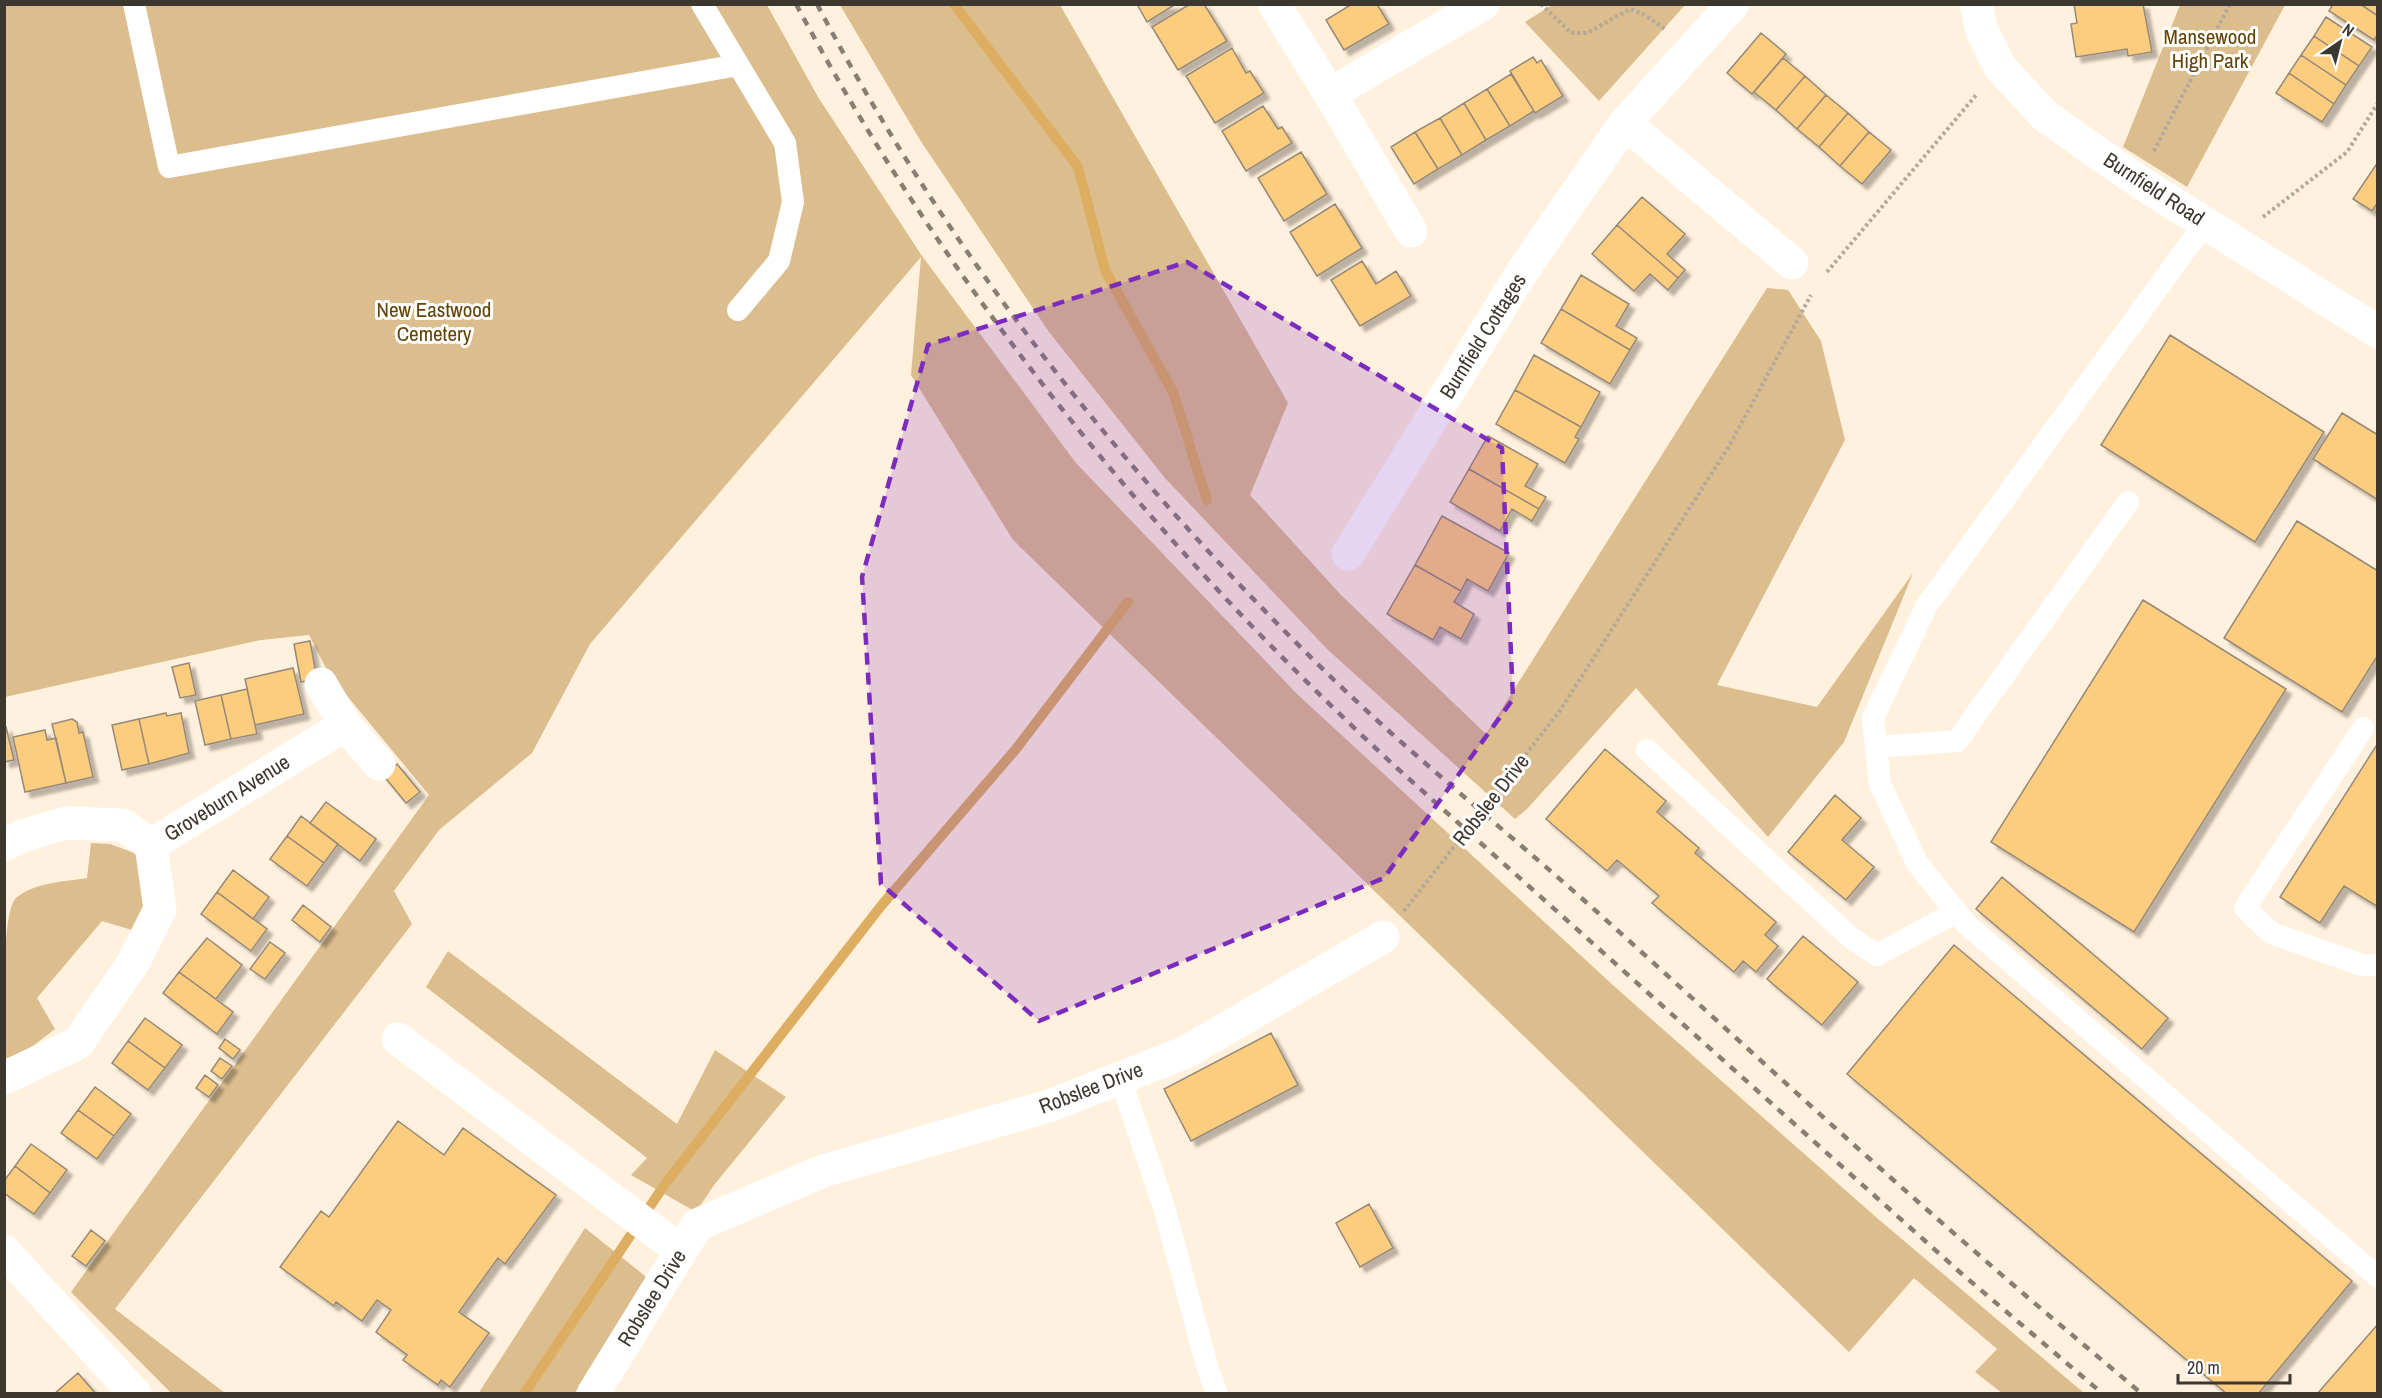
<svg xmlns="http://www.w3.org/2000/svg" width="2382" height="1398" viewBox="0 0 2382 1398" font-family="'Archivo Narrow',sans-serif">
<defs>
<filter id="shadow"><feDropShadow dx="5.5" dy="5.5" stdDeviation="1.5" flood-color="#0004"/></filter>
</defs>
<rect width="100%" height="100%" fill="#fff1dd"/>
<path fill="#dbbd8e" d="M4 5H767L818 97 922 256 1076 463 1297 694 1615 987 1877 1218 2084 1393H2002L1975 1372 1997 1349 1914 1278 1849 1352 1013 540 911 375 921 257 590 644 532 753 439 830 394 891 412 924 115 1309 225 1393H171L71 1292 429 795 329 674 309 635 261 640 5 697Z
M840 5H1060L1288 403 1250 495 1341 595 1486 734 1767 288 1788 290 1821 341 1845 440 1717 685 1817 707 1913 573 1844 742 1768 837 1636 688 1527 809 1515 819 1327 649 1165 478 1049 332 920 140Z
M1552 5V4L1685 5 1599 101 1525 22Z
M2180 5H2285L2187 187 2123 147Z
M91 843 110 844 137 854 145 912 132 930 102 921 37 998 55 1029 25 1052 5 1059C5 1032 0 913 16 898 35 882 64 882 87 878Z
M448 951 677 1124 715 1050 786 1097 714 1185 696 1212 631 1175 647 1158 426 987Z
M585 1228 650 1280 575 1393 478 1394Z"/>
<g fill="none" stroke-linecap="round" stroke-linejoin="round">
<path stroke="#ddae61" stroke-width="10" d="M954 4 1078 167 1105 270 1173 392 1207 500
M524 1394 665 1184 881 906 1016 749 1128 602"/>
</g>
<path fill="#fccc7f" stroke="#968977" stroke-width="1.5" filter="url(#shadow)" d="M1137 4H1176L1147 22Z
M1190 4H1204L1227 41 1178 70 1152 27Z
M1352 4H1377L1389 24 1344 50 1326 20Z
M2074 4H2143L2152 52 2128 56 2127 49 2076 57 2071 24 2077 23Z
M2333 4H2360L2378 16V34L2374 40 2329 11Z
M2360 4H2378V16Z
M2326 17 2372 47 2359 66 2314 36Z
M1761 33 1786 54 1752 94 1727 73Z
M2314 36 2359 66 2346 85 2301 55Z
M1232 48 1246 73 1250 71 1264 93 1215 123 1186 76Z
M2301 55 2346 85 2334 104 2289 73Z
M1533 57 1537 63 1541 60 1563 96 1535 113 1510 71Z
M1783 58 1805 76 1776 110 1754 92Z
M2289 73 2334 104 2322 122 2276 93Z
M1511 74 1534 111 1510 126 1487 89Z
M1805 76 1826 95 1797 129 1776 110Z
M1487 89 1510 126 1486 140 1464 103Z
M1826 95 1848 113 1819 147 1797 129Z
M1464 103 1486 140 1462 155 1440 118Z
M1263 106 1278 129 1282 127 1292 143 1246 171 1222 131Z
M1848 113 1869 132 1840 166 1819 147Z
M1440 118 1462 155 1438 169 1415 132Z
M1415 132 1438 169 1414 184 1391 147Z
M1869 132 1891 150 1862 184 1840 166Z
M1301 152 1327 194 1284 221 1258 178Z
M2378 162V202L2372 211 2353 199Z
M1642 197 1685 234 1667 254 1685 270 1678 278 1617 225Z
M1335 204 1362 248 1317 276 1290 232Z
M1617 225 1678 278 1668 290 1650 274 1634 291 1592 254Z
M1362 261 1376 284 1396 271 1411 296 1360 326 1331 280Z
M1581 275 1629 304 1616 326 1637 338 1630 350 1561 309Z
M1561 309 1630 350 1610 384 1541 343Z
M2170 335 2324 432 2255 542 2101 445Z
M1534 355 1600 392 1581 427 1515 390Z
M1515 390 1581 427 1575 437 1579 439 1565 463 1496 424Z
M2342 413 2378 435V500L2313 459Z
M1488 436 1538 464 1525 486 1546 497 1539 509 1469 469Z
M1469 469 1539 509 1532 521 1512 509 1500 531 1450 502Z
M1442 516 1509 553 1488 591 1467 579 1461 591 1415 565Z
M2297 521 2378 571V655L2342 712 2224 638Z
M1415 565 1461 591 1454 602 1474 614 1461 639 1440 627 1433 640 1387 614Z
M2143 600 2286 689 2134 932 1991 842Z
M310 641 317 679 301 682 294 644Z
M189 663 196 695 180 698 172 667Z
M293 668 304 714 255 725 245 679Z
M247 689 257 734 231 739 221 695Z
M221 695 231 739 205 745 195 701Z
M166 713 167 716 181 713 189 753 149 764 139 719Z
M72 719 77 722 79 733 83 732 93 777 66 783 52 724Z
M139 719 149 764 122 770 112 725Z
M6 727 14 760 4 762V728Z
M45 730 47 740 56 738 66 783 25 792 13 737Z
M2378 743V907L2344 886 2320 923 2280 897Z
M1605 749 1666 801 1657 812 1699 848 1695 853 1776 922 1765 935 1778 946 1756 972 1743 961 1734 972 1652 903 1659 896 1617 860 1607 871 1546 819Z
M397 764 420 792 406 803 383 775Z
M1835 795 1861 818 1842 840 1874 867 1846 900 1788 852Z
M326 802 376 839 360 861 310 823Z
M301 816 338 844 324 863 287 836Z
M287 836 324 863 307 886 270 859Z
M233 870 269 897 253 919 217 892Z
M2002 877 2168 1018 2142 1049 1976 909Z
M217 892 267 929 251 951 201 914Z
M303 905 331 927 320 942 292 920Z
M1803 936 1858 982 1822 1025 1767 979Z
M207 938 242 965 216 999 179 972Z
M270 942 285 953 265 979 250 969Z
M1954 945 2352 1281 2258 1394H2227L1847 1074Z
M179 972 233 1012 217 1034 163 993Z
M145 1018 182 1045 165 1068 128 1041Z
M1271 1033 1298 1085 1191 1141 1164 1089Z
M225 1039 240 1050 233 1059 219 1048Z
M128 1041 165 1068 148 1090 112 1063Z
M220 1058 232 1066 222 1079 211 1071Z
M205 1075 218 1085 209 1097 196 1088Z
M95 1087 131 1114 114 1136 78 1110Z
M78 1110 114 1136 97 1159 61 1133Z
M398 1121 444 1155 463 1128 556 1195 505 1264 498 1258 459 1312 489 1333 450 1387 441 1380 438 1385 403 1360 407 1355 376 1332 391 1310 377 1300 362 1321 336 1302 334 1306 280 1267 321 1211 329 1217Z
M31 1144 67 1170 50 1193 15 1166Z
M15 1166 50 1193 34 1214 4 1193V1181Z
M1369 1204 1393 1248 1360 1267 1336 1223Z
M91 1230 105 1241 86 1266 72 1256Z
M2378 1324V1394H2317Z
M78 1373 96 1394H54Z"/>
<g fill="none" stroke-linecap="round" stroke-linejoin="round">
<path stroke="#b3a999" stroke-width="4" stroke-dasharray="3 3" stroke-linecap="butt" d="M1541 4 1571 33H1587L1630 9 1645 15 1665 29
M2154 151 2230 4
M2263 217 2347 152 2378 103
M1827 272 1977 94
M1404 911 1559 712 1728 448 1811 295"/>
<path stroke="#fff" stroke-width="22" d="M134 4 169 167 738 65
M702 4 785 143 793 202 779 261 738 310
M2205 223 1927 605 1873 718 1880 784 1917 863 1966 924 2378 1277
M2363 728 2245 908 2271 933 2362 965H2378
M1876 747 1957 741 2128 502
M1647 750 1851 938 1877 955 1956 912
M1120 1078 1164 1207 1207 1366 1217 1394"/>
<path stroke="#fff" stroke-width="33" d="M1274 4 1330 94 1483 4
M1976 4 1982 31 2000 67 2045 116 2138 181 2378 332
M1330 94 1411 231
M1625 123 1792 263
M1348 554 1526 266 1625 123 1733 4
M321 684 345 725 379 764
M4 845 22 836 66 823 123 825 151 845 345 725
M398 1039 681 1251
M4 1078 78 1043 133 963 160 909 151 845
M4 1251 135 1394
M593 1394 697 1225 823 1171 1052 1105 1186 1052 1383 937"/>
<path stroke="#887f72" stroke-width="4.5" stroke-dasharray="8 8" stroke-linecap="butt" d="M796 4C951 295 1156 546 1398 769L1962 1274 2103 1394
M817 4C949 257 1130 482 1334 680 1418 761 1509 833 1596 911 1724 1026 1849 1143 1979 1255 2032 1302 2087 1347 2142 1394"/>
</g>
<path fill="#7b2cbf" fill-opacity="0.2" stroke="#7b2cbf" stroke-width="4.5" stroke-dasharray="12 8" stroke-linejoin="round" d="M1187 262 1502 448 1513 699 1384 878 1039 1021 881 884 862 577 928 345Z"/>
<g text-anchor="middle" stroke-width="6" stroke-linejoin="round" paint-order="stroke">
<g font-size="21" fill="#634404" stroke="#fff">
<text x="2210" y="44">Mansewood<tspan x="2210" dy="24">High Park</tspan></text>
<text x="434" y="317">New Eastwood<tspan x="434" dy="24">Cemetery</tspan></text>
</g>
<g font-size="21" fill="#3c372f" stroke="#fff">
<text transform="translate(2154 189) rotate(33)" y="7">Burnfield Road</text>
<text transform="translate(1483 336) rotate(-58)" y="7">Burnfield Cottages</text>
<text transform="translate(227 798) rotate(-32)" y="7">Groveburn Avenue</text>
<text transform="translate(1491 800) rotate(-52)" y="7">Robslee Drive</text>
<text transform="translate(1091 1088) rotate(-21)" y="7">Robslee Drive</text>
<text transform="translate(652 1298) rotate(-58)" y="7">Robslee Drive</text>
</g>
</g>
<rect width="2382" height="1398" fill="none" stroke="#3c372f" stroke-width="12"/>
<g transform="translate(2340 42) rotate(35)" stroke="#ffffff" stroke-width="4.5" paint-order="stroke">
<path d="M0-4.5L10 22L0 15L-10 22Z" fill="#3c372f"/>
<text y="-9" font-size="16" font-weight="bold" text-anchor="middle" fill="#3c372f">N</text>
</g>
<path d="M2178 1374v9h112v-9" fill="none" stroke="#3c372f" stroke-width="3"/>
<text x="2187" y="1374" font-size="18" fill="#3c372f" stroke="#ffffff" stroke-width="4.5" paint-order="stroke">20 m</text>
</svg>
